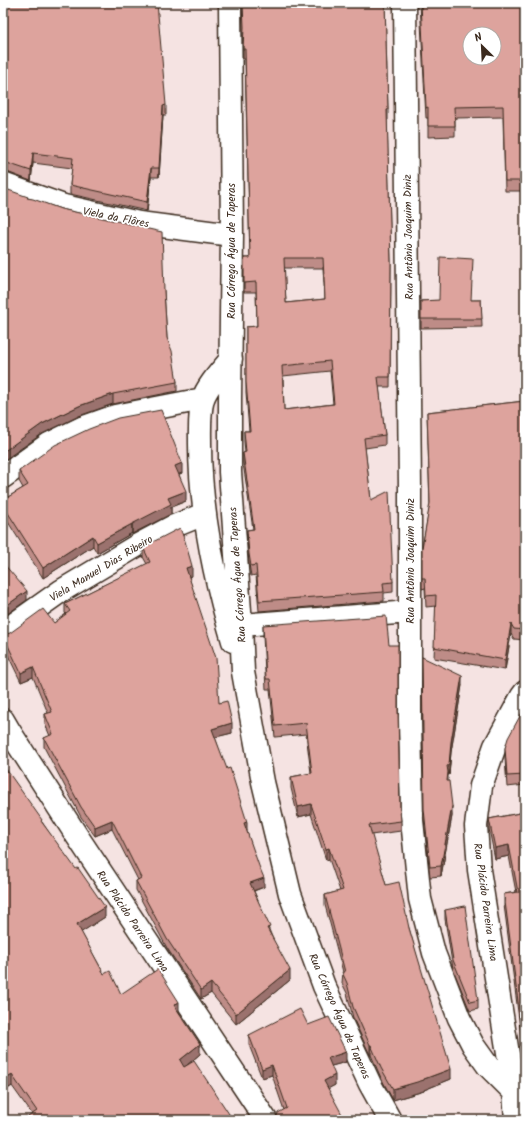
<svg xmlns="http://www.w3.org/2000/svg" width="528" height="1123" viewBox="0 0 528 1123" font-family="Kalam,sans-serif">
<rect width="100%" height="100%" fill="#f5e3e2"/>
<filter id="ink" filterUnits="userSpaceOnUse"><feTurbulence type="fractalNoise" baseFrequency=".025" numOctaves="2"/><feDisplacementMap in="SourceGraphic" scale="8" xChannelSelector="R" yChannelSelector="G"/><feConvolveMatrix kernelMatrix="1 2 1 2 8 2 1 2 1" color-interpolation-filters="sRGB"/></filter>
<g filter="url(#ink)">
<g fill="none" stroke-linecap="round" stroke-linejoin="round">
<defs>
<path id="street" d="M230 3 232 235 230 399V472L241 625 243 672 263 782 290 894 324 986 370 1084 390 1120
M405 3 410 488V719L412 820 420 899 434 953 459 1018 473 1045 488 1066 514 1092
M3 184 64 206 139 223 232 235
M231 359C222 370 207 386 203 399 199 413 200 430 200 444 200 511 214 577 233 641
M3 477 49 444 84 427 115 416 203 399
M241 625 410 612
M3 632 61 591 138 545 172 527 204 514
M3 720 10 732 77 836 266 1120
M516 1120 514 1092 479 870 476 826 481 786 495 746 522 696 525 692"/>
</defs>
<use href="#street" stroke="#3b2a1e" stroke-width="25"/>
<use href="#street" stroke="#fff" stroke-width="22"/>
</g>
<path fill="#be8c87" stroke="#3b2a1e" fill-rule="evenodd" d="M3 3 166 105V115H163L159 177H151L147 211 70 194V185L72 168 33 163 31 181 7 172H3Z
M242 3H385L388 110V120H387L391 263 390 387H379L385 435V445L365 448 371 500 393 582V592L384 593V601L259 611 256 575 251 576 249 564 247 540V530L253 529 243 463V453H245L244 441V431H249L246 392V327L257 326 256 292H244V258H250L245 59H243V33ZM284 268H323L325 299 286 303ZM330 371 333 404 284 410 283 376Z
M420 3H525V191H505L503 117 455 118V136L428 137V118H426Z
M28 198 61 209 144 228 164 291 167 338 177 382V391L113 404 79 416 42 434Z
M481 300 482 327 421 328V301Z
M525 401V640L514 639 511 634 505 670 434 658 436 606 426 607 425 588 422 589V548L430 505 427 412Z
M19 471 182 473 179 474 186 501 171 507V514L132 534V533L97 553 93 546 43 578 3 514V500L23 488 19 481Z
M143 547 192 576H189L219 703 232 733 215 737 247 831V832L264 887 254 891 270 932 290 980 236 1024 211 993 201 999 167 948 136 890V881L138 880 112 829 95 836 81 817 44 747V738L50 736 45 724V714L48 713 33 677 21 682 3 645V635L54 623 66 614 65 613V604L147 564 143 557Z
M263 625 389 645 398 709 400 810 401 821V831L371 835 386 885 409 928 451 1079 424 1090V1091L393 1100 381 1078 371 1055H370L353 1018 347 993 342 983 343 972 325 905V895L340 891 329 859 326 860 311 814 298 817 291 788V777L311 773 306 734 275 737 270 689H266L263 636Z
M422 657 462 685 451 752 449 775H448V781L452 816 441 876 430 877 424 819Z
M525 707V785L507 787 505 758V748Z
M525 812 524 1058 504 905V894L516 892 509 856 495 859 489 829V819Z
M42 822 105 917 81 932 104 974 121 994 179 1012 200 1054 187 1065 233 1120 32 1114 12 1086 3 1092Z
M445 910 478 1000V1009L470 1011 453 969 445 919Z
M308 1025 346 1062 331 1066 335 1085 284 1110 272 1075 262 1078 249 1045V1035Z"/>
<path fill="#9b726e" stroke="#3b2a1e" d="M163 106V115L159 177V168Z
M33 153V163L31 181V171Z
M151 168V177L147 211V202Z
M113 394V404L79 416 42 434 3 461V452L42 424 79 406Z
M182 463V473L175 476V466Z
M186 491V501L171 507V514L132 534V524L168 498Z
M132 524V533L97 553V543Z
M93 536V546L43 578V568Z
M192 566V576L186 577V568Z
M27 591V600L3 617V608Z
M511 624V634L505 670V660Z
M33 667V677L21 682V673Z
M462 676V685L451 752 449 775V765L451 742Z
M232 723V733L212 738V729Z
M311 804V814L298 817V807Z
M452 806V816L441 876V866Z
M112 820V829L95 836V827Z
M247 822V831L244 833V823Z
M509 845V856L495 859V848Z
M329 848V859L326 860V849Z
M264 878V887L250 892V883Z
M105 907V917L77 935V924Z
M290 970V980L236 1024V1014Z
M211 983V993L201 999V990Z
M179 1002V1012L174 1016V1005Z
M200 1044V1054L180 1071V1060Z
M370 1045H371V1055H370Z
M524 1047H525V1057L524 1058Z
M346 1052V1062L328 1067V1058Z
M272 1065V1075L262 1078V1069Z
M451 1069V1079L424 1090V1091L393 1100V1089L424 1079Z
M12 1075V1086L3 1092V1081Z
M335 1075V1085L324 1091V1081Z"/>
<path fill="#dda39d" stroke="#3b2a1e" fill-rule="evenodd" d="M3 3H157L166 105 163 106 159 168H151L147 202 70 185 73 158 33 153 31 171 7 163 3 162Z
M243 3H385L388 110H387L391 263 390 377H378L385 435 364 438 371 500 389 491 393 582 383 583 384 592 259 601 256 565 251 566 249 554 247 530 254 529 243 453 246 452 244 431H250L246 382V327L257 326 256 282 244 283V258H250L245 49H243L244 27ZM284 258H323L325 299 286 303ZM330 361 334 404 284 410 282 366Z
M421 3H525V181H505L503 106 454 107 455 126H428V107L426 108ZM470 34H494V58H470Z
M3 188 28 197 27 198 33 199 61 209 144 227V228L162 232 164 291 167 338 172 351 177 382 113 394 79 406 42 424 3 452Z
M440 257 473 259 471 300H481L482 319H421V301L439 300Z
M525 401V630L514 629 511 624 505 660 434 647 436 595 426 596 425 578H422V548L430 503 427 412Z
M161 410 182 463 175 466 186 491 168 498 171 504 132 524 97 543 93 536 43 568 3 505V500L28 485 19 471 55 445 89 429 118 418Z
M180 528 185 541 192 566 186 568 216 658 219 703 227 701 232 723 212 729 227 769 230 768 247 822 244 823 259 866 264 878 250 883 270 927 267 928 290 970 236 1014 211 983 201 990 167 939 136 881 141 878 112 820 95 827 81 807 44 738 53 734 45 714 52 712 33 667 21 673 3 635 10 633 43 609 54 623 70 611 65 604 150 562 143 547Z
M3 563 27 591 3 608Z
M386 616 389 645H398V709L400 810 401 821 369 825 386 885 399 882 409 928 451 1069 424 1079V1080L393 1089 381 1068 371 1045H370L353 1007 347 983 342 972H345L325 895 343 890 329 848 326 849 311 804 298 807 291 777 312 773 306 723 275 726 270 679H266L263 625Z
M422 657 462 676 451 742 449 765 447 766 448 772 447 781H449L452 806 441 866 430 867 424 809Z
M525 707V775L507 776 505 748 508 738Z
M3 768 6 769 42 820 41 821 76 869 78 868 105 907 77 924 104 974 110 971 121 994 158 969 179 1002 174 1005 200 1044 180 1060 184 1067 194 1061 233 1120H23L37 1111 12 1075 3 1081Z
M525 812V1047H524L504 894 518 892 509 845 495 848 489 819Z
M465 906 478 1000 470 1002 453 960 445 910Z
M300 1009 308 1025 329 1017 346 1052 328 1058 335 1075 324 1081 345 1120H274L277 1116 278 1113 287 1108 272 1065 262 1069 249 1035Z"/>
</g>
<g text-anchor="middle" stroke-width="3.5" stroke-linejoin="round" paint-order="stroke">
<g font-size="11" fill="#3b2a1e" stroke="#fff">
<text transform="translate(116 217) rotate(11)" y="4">Viela da Flôres</text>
<text transform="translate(408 237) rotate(-91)" y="4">Rua Antônio Joaquim Diniz</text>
<text transform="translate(231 251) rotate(-90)" y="4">Rua Córrego Água de Taperas</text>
<text transform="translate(410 561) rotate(-90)" y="4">Rua Antônio Joaquim Diniz</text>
<text transform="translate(101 568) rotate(-31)" y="4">Viela Manuel Dias Ribeiro</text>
<text transform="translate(237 575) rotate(-94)" y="4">Rua Córrego Água de Taperas</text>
<text transform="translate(486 902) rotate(82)" y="4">Rua Plácido Parreira Lima</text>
<text transform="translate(133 921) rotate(56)" y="4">Rua Plácido Parreira Lima</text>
<text transform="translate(340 1016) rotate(66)" y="4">Rua Córrego Água de Taperas</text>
</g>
</g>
<rect width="528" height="1123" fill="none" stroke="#fff" stroke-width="16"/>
<rect x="8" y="8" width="512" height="1107" fill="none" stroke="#3b2a1e" stroke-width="1.5" filter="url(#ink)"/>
<g transform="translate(482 46) rotate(336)"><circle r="19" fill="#ffffff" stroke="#b1aaa5"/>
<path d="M0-3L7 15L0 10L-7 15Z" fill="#3b2a1e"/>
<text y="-6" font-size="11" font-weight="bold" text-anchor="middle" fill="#3b2a1e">N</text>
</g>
</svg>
